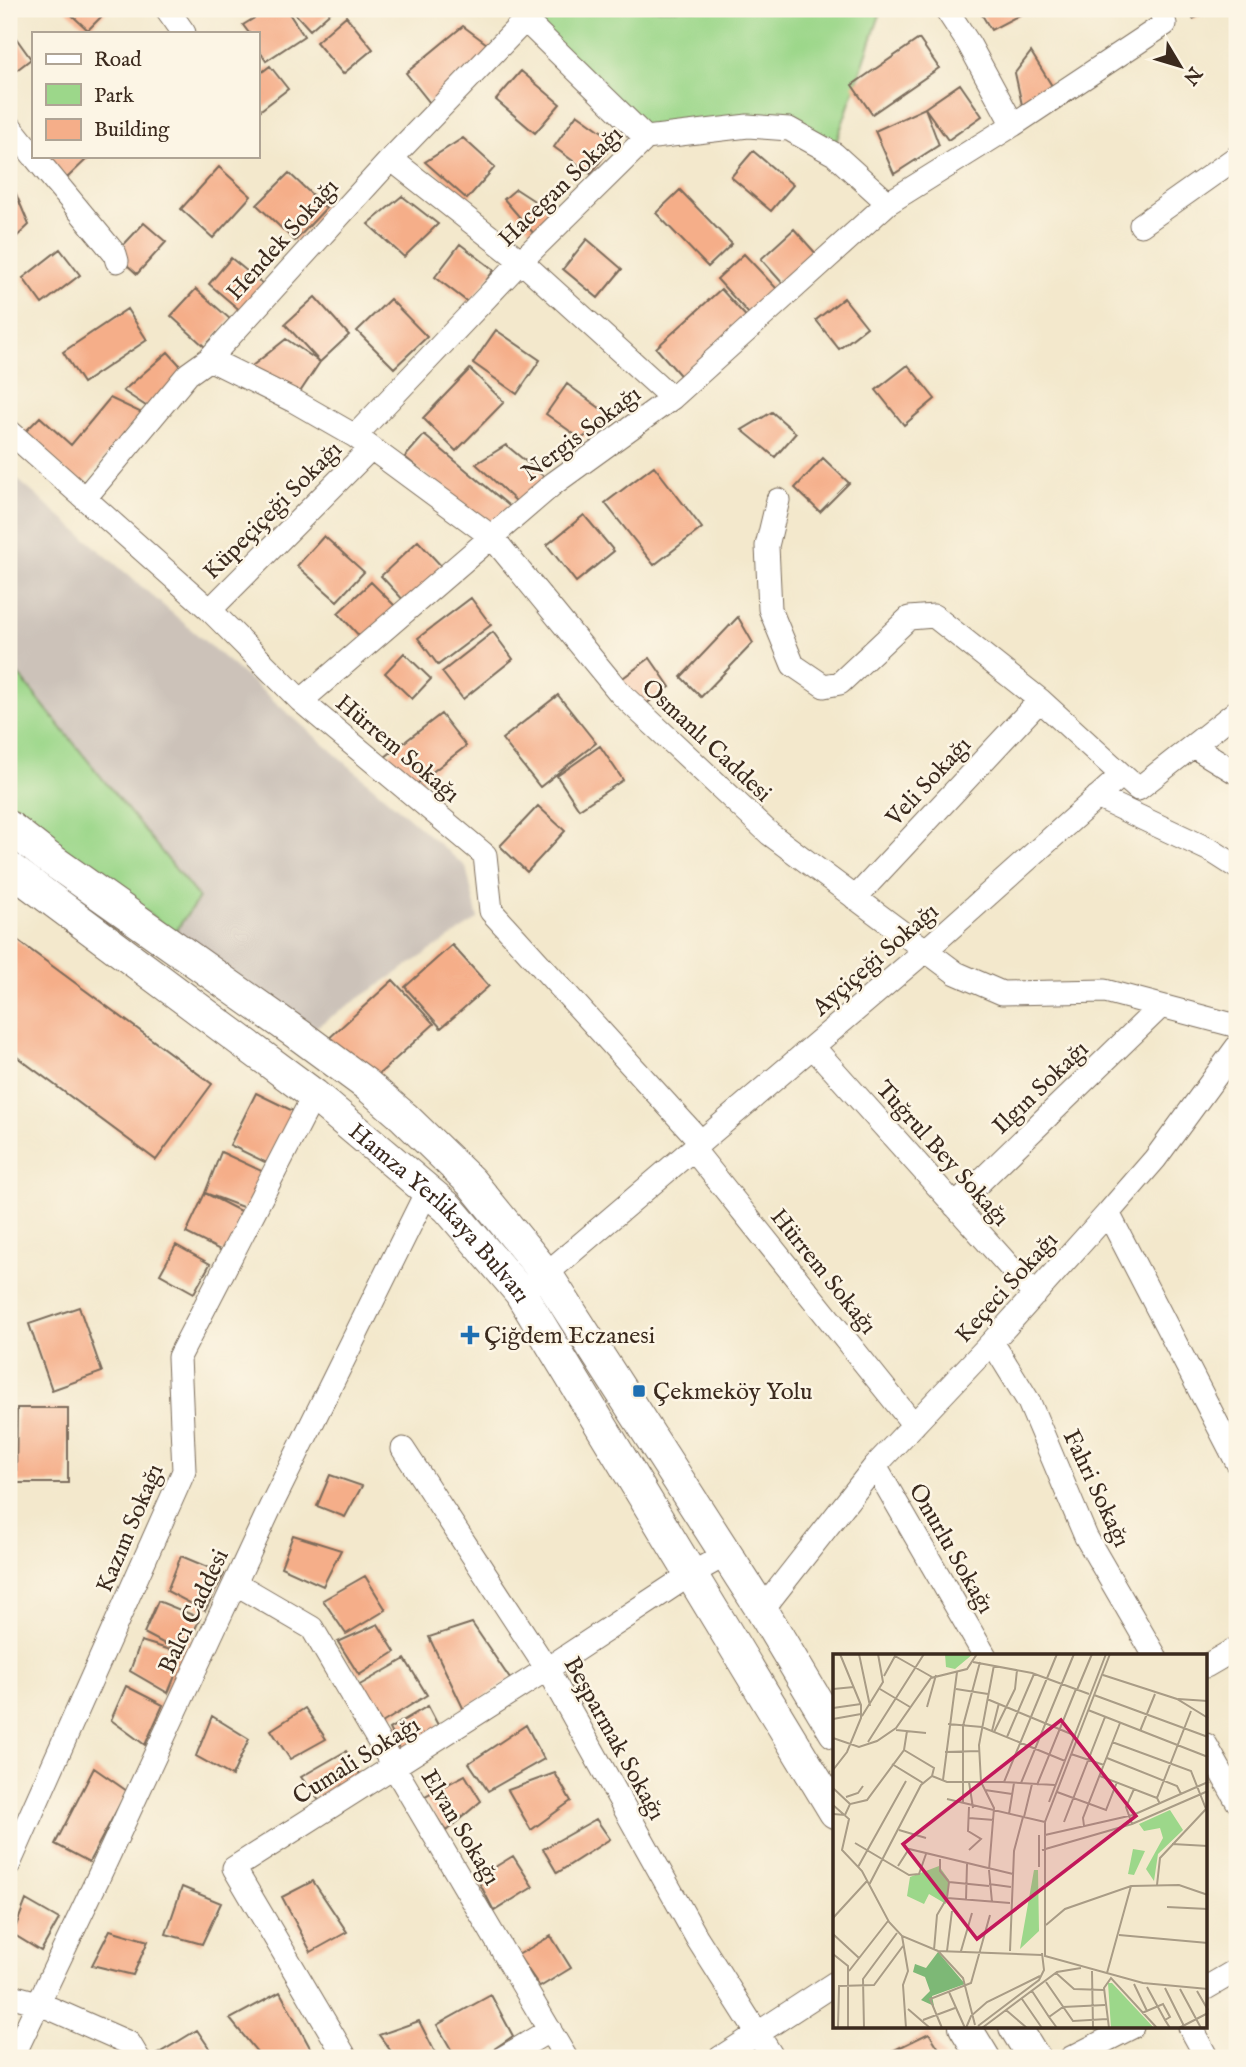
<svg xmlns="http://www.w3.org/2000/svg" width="1246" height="2067" viewBox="0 0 1246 2067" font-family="'IM FELL English',serif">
<rect width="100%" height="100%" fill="#fcf5e5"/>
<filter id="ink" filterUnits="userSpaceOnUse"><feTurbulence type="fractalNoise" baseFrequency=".0143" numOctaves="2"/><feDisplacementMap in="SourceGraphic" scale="14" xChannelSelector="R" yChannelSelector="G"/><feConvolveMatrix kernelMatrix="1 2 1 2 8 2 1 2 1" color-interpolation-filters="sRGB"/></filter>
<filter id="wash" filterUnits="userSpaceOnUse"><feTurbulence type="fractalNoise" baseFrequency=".00686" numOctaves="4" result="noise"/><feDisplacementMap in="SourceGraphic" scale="28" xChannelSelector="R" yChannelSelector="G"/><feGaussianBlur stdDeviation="1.57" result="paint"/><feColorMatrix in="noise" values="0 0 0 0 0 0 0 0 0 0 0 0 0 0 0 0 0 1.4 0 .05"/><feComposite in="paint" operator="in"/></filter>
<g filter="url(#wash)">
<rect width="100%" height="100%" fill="#f3e8cc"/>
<path fill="#ccc2b9" d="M9 472 466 867 478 919 304 1035 174 933 199 897 9 663Z"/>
<path fill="#9cd78a" stroke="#6c8054" stroke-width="2" d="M520 9H882L832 154 781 114 660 142Z
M9 663 199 898 174 933 9 808Z"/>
<g id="blocks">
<path fill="#f5ae89" d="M65 9H109L88 30Z
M269 9H286L304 36 266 61 257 47V33H249L243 25Z
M291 9H334L310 30Z
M980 9H1031L991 30 979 10Z
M1188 9H1213L1193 19Z
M346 16 373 49 343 74 316 42Z
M463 26 495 50 430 103 406 73Z
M16 38 31 59 9 76V43Z
M919 39 939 68 872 114 852 85Z
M1031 52 1052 86 1022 105 1015 73Z
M270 66 288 89 257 113V76Z
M521 71 560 104 535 133 496 100Z
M960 84 982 116 948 140 925 108Z
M925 108 939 145 894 174 875 131Z
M577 114 615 141 591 174 554 147Z
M463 138 495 167 467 199 425 162Z
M753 151 793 185 771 211 731 177Z
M44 156H90L67 178Z
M219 167 251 196 213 238 181 209Z
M289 173 326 208 295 241 257 205Z
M516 189 556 215 534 234 504 199Z
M680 190 732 244 708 267 656 213Z
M16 194 29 225 9 244V201Z
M402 196 438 224 404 257 368 224Z
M144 223 166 242 137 274 115 254Z
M794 229 818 256 784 285 761 259Z
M587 239 622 269 598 298 563 269Z
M460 244 494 270 469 303 435 277Z
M60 249 80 275 42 304 23 278Z
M744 254 777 289 749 314 717 279Z
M231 258 264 285 242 312 209 284Z
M196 289 230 319 205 347 171 316Z
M721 289 752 323 686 382 656 348Z
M315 297 349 335 320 362 285 324Z
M844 298 867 327 839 349 816 320Z
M390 299 427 337 394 368 357 331Z
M127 309 147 340 83 383 63 352Z
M496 330 540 360 517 394 473 363Z
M286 339 320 362 294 401 247 370Z
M168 352 188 374 149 408 123 391Z
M908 365 935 399 904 425 876 390Z
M470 369 504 402 456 451 423 418Z
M567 384 612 417 581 439 546 414Z
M110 398 142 413 81 486 24 433 40 417 71 445Z
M772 412 796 433 775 457 742 430Z
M424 435 513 509 487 526 405 457Z
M506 445 553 484 517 502 476 464Z
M823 458 849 483 820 512 795 488Z
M654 466 702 528 654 565 605 503Z
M584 515 614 551 576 582 547 545Z
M324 536 364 572 337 601 297 566Z
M418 541 444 569 407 604 381 576Z
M371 582 396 607 362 639 338 613Z
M471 598 491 625 438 665 418 638Z
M738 617 753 643 701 697 681 677Z
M493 632 513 659 463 699 442 672Z
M404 653 431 679 412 699 385 673Z
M650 658 670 687 640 708 620 680Z
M558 695 596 743 540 787 502 739Z
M441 714 466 746 413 787 376 764Z
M600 746 623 780 579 809 557 776Z
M538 806 565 831 527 872 500 846Z
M9 934 212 1084 156 1160 9 1051Z
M452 945 489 986 441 1028 405 987Z
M393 980 434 1024 367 1085 326 1041Z
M256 1093 297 1113 271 1165 230 1145Z
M221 1152 270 1175 253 1211 205 1193Z
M205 1193 246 1214 226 1253 186 1233Z
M176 1245 210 1264 194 1293 160 1274Z
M79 1307 102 1372 52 1390 29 1324Z
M17 1408H68V1483H16Z
M330 1475 362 1486 345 1517 317 1506Z
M293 1535 341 1550 323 1586 281 1567Z
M181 1556 224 1574 205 1611 167 1591Z
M365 1576 386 1610 346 1634 323 1600Z
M158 1601 200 1618 184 1654 144 1633Z
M472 1623 510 1679 464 1710 429 1637Z
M378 1624 395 1652 359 1675 338 1642Z
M141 1641 184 1654 168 1693 130 1671Z
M405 1659 427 1695 382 1723 358 1686Z
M126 1686 163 1705 145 1745 111 1720Z
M428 1706 439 1727 401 1752 389 1729Z
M305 1708 326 1739 290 1759 271 1730Z
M212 1716 249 1739 232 1776 196 1756Z
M526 1725 544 1759 488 1791 469 1763Z
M346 1751 361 1776 320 1802 301 1777Z
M94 1768 127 1791 89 1862 55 1844Z
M555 1773 571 1801 531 1830 508 1790Z
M465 1775 481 1801 446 1831 423 1797Z
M596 1819 610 1839 557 1873 543 1849Z
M513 1856 533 1887 494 1911 477 1878Z
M313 1881 347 1932 311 1952 282 1897Z
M182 1887 221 1903 202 1944 166 1934Z
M26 1900 59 1919 41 1951 13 1934Z
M110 1930 148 1941 133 1975 92 1965Z
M551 1936 571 1968 540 1987 518 1955Z
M280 1992 314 2055 310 2058H262L230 2019Z
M491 1995 513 2036 481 2058H456L437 2025Z
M419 2021 438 2058H396L379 2035Z
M197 2030 216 2058H157L156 2055Z
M929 2033 945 2058H878Z"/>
</g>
</g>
<g filter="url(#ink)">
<use href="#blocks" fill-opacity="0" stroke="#7b6c5b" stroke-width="2"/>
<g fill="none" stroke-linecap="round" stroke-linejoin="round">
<defs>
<path id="minor" d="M167 9 184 33
M520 9 525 20 646 138
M946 9 969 44 1013 125
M9 125 33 155
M34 156 115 254 117 261
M391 159 521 261 672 398
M1141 225 1237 157
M209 359 294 401 355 436 492 537 620 693 770 834 956 973 1002 993 1105 991 1237 1026
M9 431 210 610 301 701 485 855 491 911 701 1142
M355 436 521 261 646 138 748 126 789 129 834 154 888 203
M85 498 188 374 209 359 391 159 525 20
M778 500 767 546 770 609 793 665 824 686 840 683 909 618 934 616 1040 700 1122 775
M210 610 371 448
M301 701 553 484 672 398 888 203 1013 125 1165 24 1160 9
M1193 746 1237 773
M1097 797 1212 851 1237 867
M855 898 1040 700
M813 1047 1035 1295
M693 1149 914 1425
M955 1206 1161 1006
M1108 1213 1155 1159 1237 1047
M534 1283 546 1274 926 950 1122 775 1138 789 1237 711
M992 1342 1029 1402 1086 1537 1155 1656
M403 1449 547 1669 697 1938 773 2058
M875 1466 985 1656
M235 1583 312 1628 566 2058
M762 1610 875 1466 992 1342 1108 1213 1237 1462
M1206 1666 1237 1648
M1206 1745 1237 1801
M9 1864 184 1471 179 1357 314 1095
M1206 1988 1237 1970
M9 1995 38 2003 129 2043 138 2058
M1190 2027 1207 2058
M13 2058 16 2050 98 1878 270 1508 428 1189
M346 2058 234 1868 547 1669 691 1574 725 1555
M503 2058 550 2030
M720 2058 835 1983
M1071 2058 1132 2027"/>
<g id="secondary">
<path d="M9 827 46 856 302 1037 367 1085 404 1117 471 1182 546 1274 762 1610 835 1732"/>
<path id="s1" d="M9 868 314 1095 448 1208 520 1292 835 1812"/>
<path d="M965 2027 984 2058"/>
<path d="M1015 2027 1034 2058"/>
</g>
</defs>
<use href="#minor" stroke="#7b6c5b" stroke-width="25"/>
<use href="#secondary" stroke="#7b6c5b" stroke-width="34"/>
<use href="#minor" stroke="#fff" stroke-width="23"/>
<use href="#secondary" stroke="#fff" stroke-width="32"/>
</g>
</g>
<g fill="#1f6fb2" stroke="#fcf5e5" stroke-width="2.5">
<path d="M466.5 1324.5h7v7h7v7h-7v7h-7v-7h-7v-7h7z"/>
<rect x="632" y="1384" width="14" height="14" rx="3.5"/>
</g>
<g text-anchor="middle" stroke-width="5" stroke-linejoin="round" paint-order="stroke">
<g font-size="24" fill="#3b2a1e" stroke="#fcf5e5">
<text transform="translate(560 186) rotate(-44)" y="8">Hacegan Sokağı</text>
<text transform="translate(282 239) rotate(-48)" y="8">Hendek Sokağı</text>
<text transform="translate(581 433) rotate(-37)" y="8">Nergis Sokağı</text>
<text transform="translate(272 510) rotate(-45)" y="8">Küpeçiçeği Sokağı</text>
<text transform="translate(707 740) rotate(43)" y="8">Osmanlı Caddesi</text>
<text transform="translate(398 748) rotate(40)" y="8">Hürrem Sokağı</text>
<text transform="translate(928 781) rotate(-47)" y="8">Veli Sokağı</text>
<text transform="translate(875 959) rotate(-41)" y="8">Ayçiçeği Sokağı</text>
<text transform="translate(1040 1087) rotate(-44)" y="8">Ilgın Sokağı</text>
<text transform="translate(943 1153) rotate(48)" y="8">Tuğrul Bey Sokağı</text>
<text dy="8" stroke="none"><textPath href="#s1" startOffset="553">Hamza Yerlikaya Bulvarı</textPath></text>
<text transform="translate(824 1271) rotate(51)" y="8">Hürrem Sokağı</text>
<text transform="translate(1006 1287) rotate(-48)" y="8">Keçeci Sokağı</text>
<text transform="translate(1097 1488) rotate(65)" y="8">Fahri Sokağı</text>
<text transform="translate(129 1528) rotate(-67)" y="8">Kazım Sokağı</text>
<text transform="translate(952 1548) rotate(60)" y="8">Onurlu Sokağı</text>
<text transform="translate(193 1611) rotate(-65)" y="8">Balcı Caddesi</text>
<text transform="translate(615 1738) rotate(61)" y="8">Beşparmak Sokağı</text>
<text transform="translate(356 1760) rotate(-32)" y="8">Cumali Sokağı</text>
<text transform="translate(461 1827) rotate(59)" y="8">Elvan Sokağı</text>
</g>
<g font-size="24" fill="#3b2a1e" stroke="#fcf5e5" text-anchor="start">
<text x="484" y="1343">Çiğdem Eczanesi</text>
<text x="653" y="1399">Çekmeköy Yolu</text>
</g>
</g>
<g transform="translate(833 1654)">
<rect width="374" height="374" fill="#f3e8cc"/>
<path d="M112 0H140L122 15 113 13ZM337 156 350 176 325 200 321 227 313 215 330 184 327 174 311 177 306 170ZM300 195 312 197 301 221 295 220ZM106 212 116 226 113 250 96 240 91 250 74 242 77 223ZM201 216H205L206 277 187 295ZM275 329H279L321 374H278Z" fill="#9cd78a"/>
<path d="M105 298 132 330 99 342 101 352 88 346 97 337 92 323 80 318 82 310 93 314Z" fill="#7db876"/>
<path fill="none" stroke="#a99c86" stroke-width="2" d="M26 0 37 52M277 0 212 168V302L310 329 375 335M140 8 199 19 256 40M270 21 344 45 375 64M51 22 62 2 99 23M0 35 21 33M47 35 77 53M123 35 155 40M244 36 259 0M261 41 375 83M154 45 243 82M345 45 375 47M94 53 103 21M0 54 28 50M255 56 375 103M29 62 50 28 45 0M0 65 28 60M115 70 149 73 232 107M63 76 93 79M159 77 166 49M307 77 322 40M161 78 182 35 184 16M174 83 201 20M0 84 26 93 44 87 63 74 98 24 134 15 144 0M35 88 91 0M279 88 358 117 373 155M112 98 146 97M238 100 271 111M274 104 344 132 348 140M59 110 90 129M0 116 14 98 28 64V51L7 0M99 122 114 128H171M267 122 324 144M110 126 124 18M136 128 140 154M188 129 241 0M204 131 243 35M222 131 171 128 224 0M0 134 17 150M152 136 179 140M224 138 273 156 284 128M13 143 25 139 30 132M114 145 212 168M216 148 273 0M130 149V72L147 8M327 150 324 144 358 57M0 151 16 165 9 196 29 217 56 268 69 282 105 297 209 301M0 160 12 161 17 150 34 146 71 96 74 77M176 160 181 129M191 163 199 130M136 164 161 166M231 168 272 63M299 170 293 153 301 135M251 172 250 164 287 69M66 176 93 184M212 181 300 161 375 128M22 189 76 221 86 220 93 200M339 190 375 192M136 196 148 185 135 177 136 153M209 196 299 170 375 137M107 205V217L116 228 156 232M65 212 76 195 180 220M25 213 73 127M206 213V181M156 230 178 233M36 231 88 131 99 122 101 114 71 96M324 231 327 204 374 154M114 244 177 249M133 246 134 210M159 248 156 216 161 154 148 128 146 91 161 11M334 253 375 255M0 264 34 227M213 271 232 255 298 232 346 231 375 241M0 280 26 304M286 281 375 289M69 282 75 317 70 331 73 374M101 296 104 261 114 244 116 228M105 297 130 324 142 371M114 297 119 257M128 297 139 259M177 297 181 197 190 163M0 300 15 312V374M16 317 55 267M259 317 260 374M223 319 241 335 271 336M274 319 298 232M213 328 240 367 274 365M301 330 314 357M314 333 332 366M332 334 352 374M347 335 368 374M199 337 216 363M364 337 375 356M116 338 132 374M189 345 209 374M75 355 97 374M173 356 194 374M309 359 330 350 337 363 332 366 337 374M90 366 122 354M145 372 206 326 211 316 209 299M5 374 6 332 41 331 70 292M31 374 30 325 64 279M109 374 97 345 138 329 157 261M133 374 138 362 154 348 207 322M149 374 224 318 248 314M224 374 216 363 230 353 272 351M276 374 271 334 278 324 324 374M346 374 375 359"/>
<path fill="#c2185b" fill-opacity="0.15" stroke="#c2185b" stroke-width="3.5" d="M228 66 303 162 144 285 70 190Z"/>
<rect width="374" height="374" fill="none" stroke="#3b2a1e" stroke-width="3.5"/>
</g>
<rect width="1246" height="2067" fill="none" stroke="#fcf5e5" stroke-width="35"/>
<rect x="32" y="32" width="228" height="126" fill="#fcf5e5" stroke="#afa495" stroke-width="2"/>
<rect x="46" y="54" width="35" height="10" fill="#ffffff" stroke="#afa495" stroke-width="2"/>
<text x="94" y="66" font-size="21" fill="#3b2a1e">Road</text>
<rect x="46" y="84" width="35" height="21" fill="#9cd78a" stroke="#afa495" stroke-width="2"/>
<text x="94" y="102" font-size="21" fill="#3b2a1e">Park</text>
<rect x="46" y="119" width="35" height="21" fill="#f5ae89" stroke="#afa495" stroke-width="2"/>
<text x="94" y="136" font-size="21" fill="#3b2a1e">Building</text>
<g transform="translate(1180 66) rotate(128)" stroke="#fcf5e5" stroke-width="5" paint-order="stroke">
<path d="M0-5L12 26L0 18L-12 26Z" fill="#3b2a1e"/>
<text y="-10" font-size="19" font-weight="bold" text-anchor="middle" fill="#3b2a1e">N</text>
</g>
</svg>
